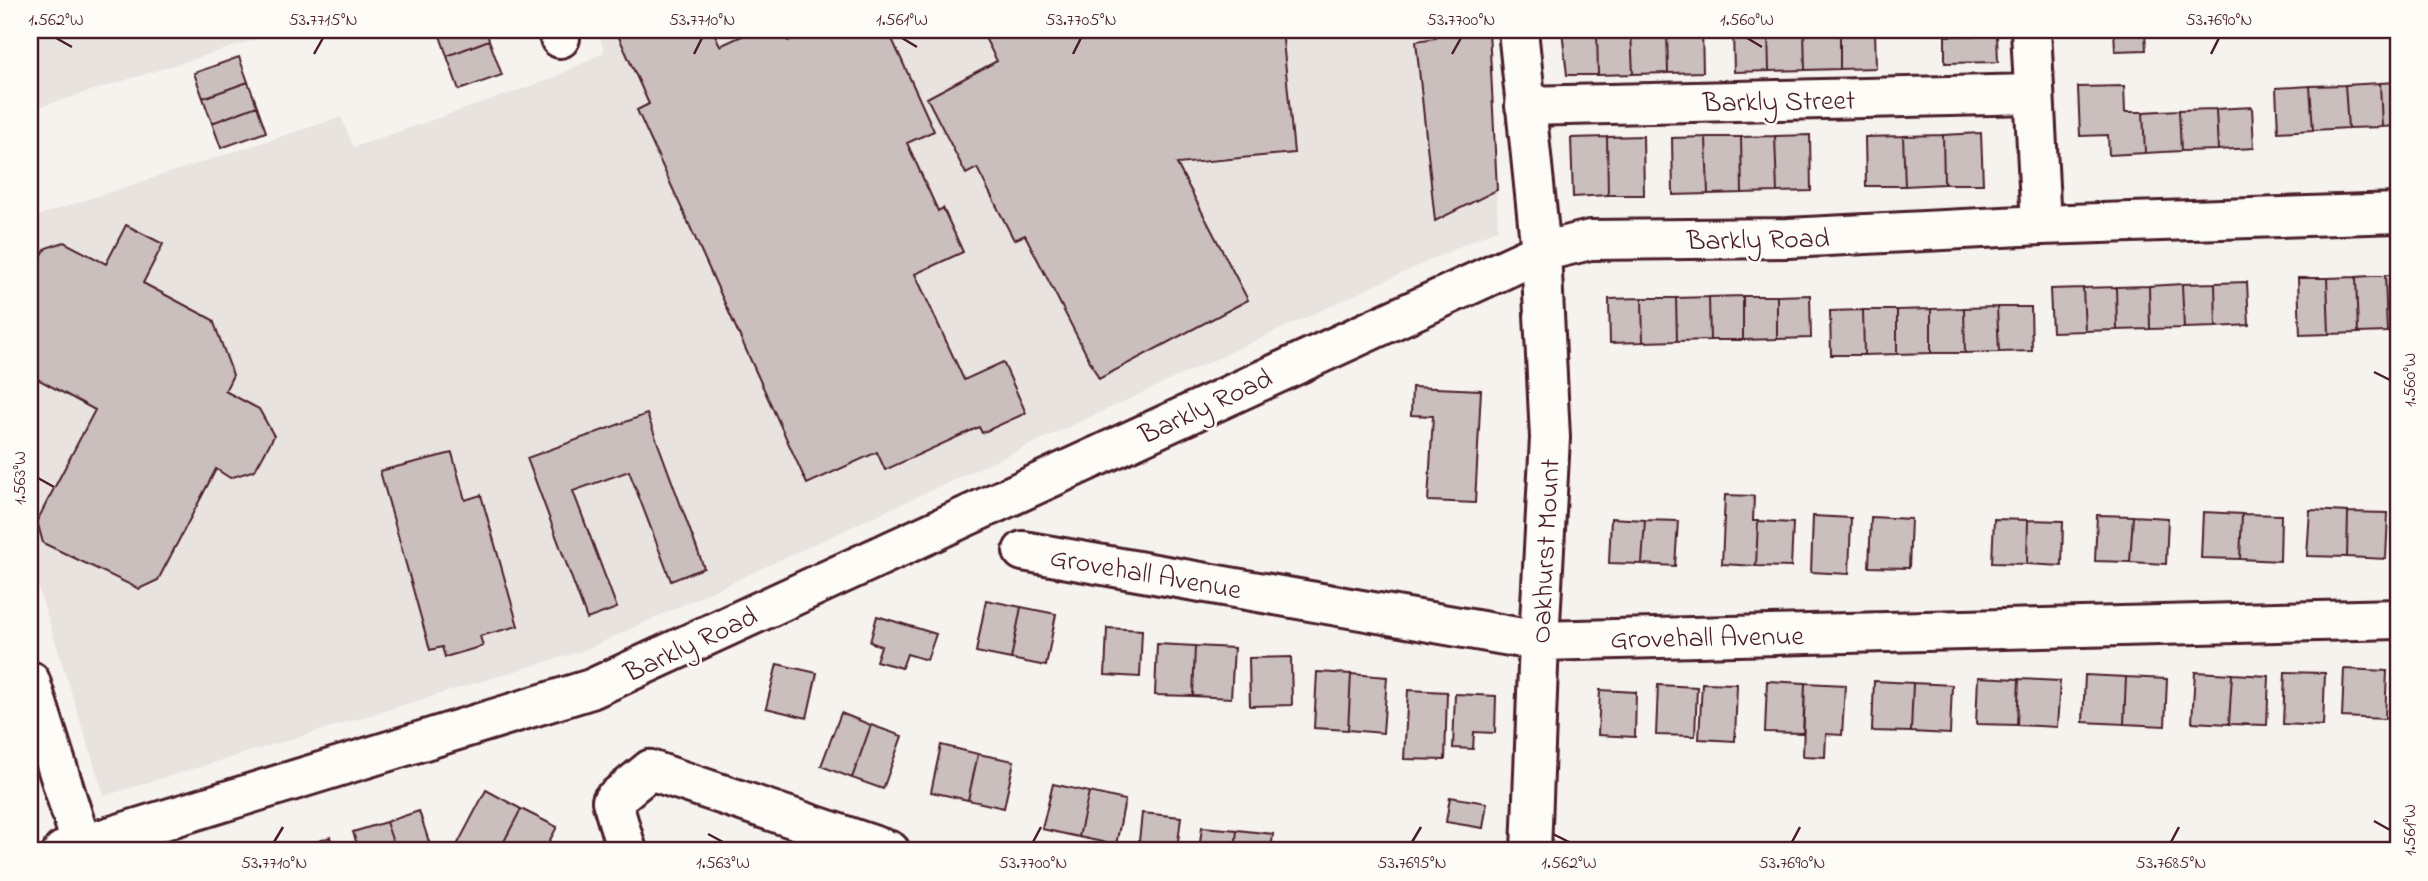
<svg xmlns="http://www.w3.org/2000/svg" width="2428" height="881" viewBox="0 0 2428 881" font-family="'Indie Flower',sans-serif">
<rect width="100%" height="100%" fill="#f6f3ef"/>
<filter id="ink" filterUnits="userSpaceOnUse"><feTurbulence type="fractalNoise" baseFrequency=".0143" numOctaves="2"/><feDisplacementMap in="SourceGraphic" scale="14" xChannelSelector="R" yChannelSelector="G"/><feConvolveMatrix kernelMatrix="1 2 1 2 8 2 1 2 1" color-interpolation-filters="sRGB"/></filter>
<g filter="url(#ink)">
<path fill="#e9e3e0" d="M30 30H287L30 110Z
M604 30H1489L1498 229 585 650 104 796 30 562V218L341 117 354 147 551 79 604 52 598 32Z"/>
<path fill="#cbbfbe" stroke="#4a1f2b" stroke-width="2" d="M438 30H486L489 40 447 56Z
M630 30H713L720 46 755 30H783L788 41 812 30H888L934 131 907 143 938 211 943 208 963 252 915 274 964 380 1003 362 1026 413 982 433 979 427 885 470 877 452 807 484 637 110 649 104 618 35Z
M981 30H1282L1294 153 1177 164 1248 300 1099 379 1025 235 1014 240 977 168 966 174 927 98 997 61Z
M1436 30H1489L1497 190 1435 221 1416 41 1436 38Z
M1562 30H1597L1598 75H1567Z
M1597 30H1631L1633 74 1598 75Z
M1631 30H1667L1668 73 1633 74Z
M1667 30H1702L1703 72 1668 73Z
M1733 30H1768L1769 71 1734 72Z
M1768 30H1804L1805 70 1769 71Z
M1804 30H1840V69L1805 70Z
M1840 30H1875L1876 68 1840 69Z
M1945 30H1997V35L1945 36Z
M2114 30H2145L2146 50 2115 51Z
M1997 35 1998 62 1945 63V36Z
M489 40 502 75 459 90 447 56Z
M239 57 248 82 203 98 194 73Z
M248 82 257 106 212 123 203 98Z
M2398 82V126L2382 127 2380 83Z
M2380 83 2382 127 2348 128 2345 85Z
M2345 85 2348 128 2313 130 2310 86Z
M2124 86 2125 112H2143L2145 153 2109 155 2108 135 2080 136 2078 87Z
M2310 86 2313 130 2278 132 2276 88Z
M257 106 266 132 221 148 212 123Z
M2252 107 2254 148 2218 150 2216 109Z
M2216 109 2218 150 2181 151 2179 110Z
M2179 110 2181 151 2145 153 2143 112Z
M1981 133 1983 184H1944L1943 135Z
M1810 135 1811 191 1777 192 1775 136Z
M1943 135 1944 184 1905 186 1903 136Z
M1643 136 1644 195H1608L1607 137Z
M1775 136 1777 192 1742 193 1741 137Z
M1903 136 1905 186H1866L1865 137Z
M1607 137 1608 195 1573 197 1571 138Z
M1706 137H1741L1742 193 1708 194Z
M1706 137 1708 194 1673 195 1672 138Z
M126 225 163 244 143 283 213 320 233 375 225 391 259 409 274 436 255 470 230 478 216 469 158 580 139 589 43 543 37 521 95 410 30 375V256L39 260 46 248 64 242 106 264Z
M2385 275 2387 332 2358 333 2356 277Z
M2385 275H2398V332H2387Z
M2356 277 2358 333 2329 334 2327 278Z
M2298 278H2327L2329 334 2300 335Z
M2247 282 2249 325 2216 327 2215 283Z
M2215 283 2216 327 2184 328 2182 284Z
M2182 284 2184 328 2150 329 2149 286Z
M2149 286 2150 329 2117 330 2116 287Z
M2116 287 2117 330 2085 331 2083 288Z
M2083 288 2085 331 2052 332 2050 289Z
M1810 295 1811 338 1777 339V296Z
M1743 296H1777V339L1743 340Z
M1743 296V340H1710L1709 297Z
M1709 297 1710 340 1677 341 1676 298Z
M1642 298H1676L1677 341 1643 342Z
M1642 298 1643 342 1610 343 1609 299Z
M1997 307H2031L2032 351 1999 352Z
M1997 307 1999 352 1965 353 1964 308Z
M1964 308 1965 353H1931V309Z
M1931 309V353L1897 354V310Z
M1863 310H1897V354L1864 355Z
M1863 310 1864 355H1831L1830 311Z
M1412 387 1481 390 1475 503 1428 501 1433 416 1411 415Z
M647 414 704 568 671 581 629 471 573 491 617 608 587 619 527 458Z
M452 453 465 500 481 495 518 626 480 636 483 646 445 657 442 647 430 650 380 471Z
M1725 495 1754 496 1753 521H1758L1756 566 1722 564Z
M2310 510 2348 512 2347 557 2307 556Z
M2203 512 2242 514 2240 559 2201 558Z
M2348 512 2388 513 2386 559 2347 557Z
M2242 514 2281 515 2280 561 2240 559Z
M2097 515 2133 516 2130 562 2095 561Z
M1813 516 1851 518 1849 574 1811 572Z
M2133 516 2168 518 2166 564 2130 562Z
M1871 517 1911 519 1909 568 1869 567Z
M1611 518 1645 520 1642 564 1609 563Z
M1994 519 2028 520 2027 564 1992 563Z
M1645 520 1678 521 1675 566 1642 564Z
M2028 520 2063 521 2062 566 2027 564Z
M1758 521 1793 523 1791 567 1756 566Z
M986 600 1021 607 1011 659 976 652Z
M1021 607 1056 614 1046 666 1011 659Z
M877 616 936 634 927 660 907 654 902 668 876 661 881 646 870 642Z
M1107 628 1142 630 1140 677 1105 675Z
M1157 644 1195 646 1193 696 1155 695Z
M1195 646 1234 648 1231 698 1193 696Z
M1291 657 1292 705 1250 706 1249 658Z
M777 664 817 673 807 718 766 708Z
M2344 669 2387 671 2385 719 2342 717Z
M1317 672 1351 674 1348 730 1314 728Z
M2195 672 2232 674 2229 724 2192 722Z
M2285 672 2325 673 2323 726 2283 724Z
M1351 674 1387 677 1383 733 1348 730Z
M2232 674 2269 676 2267 725 2229 724Z
M2085 675 2126 677 2124 724 2083 722Z
M1978 677 2019 679 2017 725 1976 724Z
M2126 677 2167 679 2165 726 2124 724Z
M2019 679 2060 681 2057 727 2017 725Z
M1767 681 1805 683 1803 733 1765 732Z
M1874 681 1913 683 1911 732 1872 731Z
M1702 683 1737 684 1735 741 1699 739Z
M1805 683 1845 685 1842 735 1826 734 1825 757 1803 756Z
M1913 683 1952 685 1950 734 1911 732Z
M1658 685 1697 687 1695 736 1656 735Z
M1408 690 1447 692 1445 760 1404 759Z
M1600 690 1636 692 1635 737 1598 735Z
M1455 694 1496 696 1495 733 1474 732 1473 749 1453 748Z
M841 713 871 725 852 778 821 766Z
M871 725 902 736 883 789 852 778Z
M941 745 978 754 968 800 931 792Z
M978 754 1014 761 1004 808 968 800Z
M1053 784 1089 792 1079 837 1042 829Z
M486 790 521 809 499 851H489L475 844 472 851H463L456 847Z
M1089 792 1125 800 1116 845 1079 837Z
M1450 797 1487 803 1483 828 1446 822Z
M521 809 557 827 544 851H499Z
M419 811 432 851H396L386 822Z
M1142 813 1181 817 1177 851H1138Z
M386 822 396 851H359L353 832Z
M1202 827 1237 830 1235 851H1199Z
M1237 830 1273 834 1271 851H1235Z
M330 837 335 851H295V850Z"/>
<g fill="none" stroke-linecap="round" stroke-linejoin="round">
<defs>
<path id="minor" d="M557 30 560 38
M1518 30 1541 252 1550 438 1539 641 1531 851
M2031 30 2041 225
M1525 106 2033 94
M1023 551 1539 641 2398 619
M30 681 82 846
M63 851 591 689 1541 252 1590 240 1788 238 2041 225 2398 213
M627 851 612 801 650 770 890 851"/>
</defs>
<use href="#minor" stroke="#4a1f2b" stroke-width="44"/>
<use href="#minor" stroke="#fdfcf7" stroke-width="38"/>
</g>
</g>
<path fill="none" stroke="#4a1f2b" stroke-width="2.5" d="M56 38 72 47M902 38 917 47M1747 38 1762 47M314 54 323 38M694 54 702 38M1073 54 1081 38M1452 54 1461 38M2211 54 2219 38M2374 372 2390 380M38 478 54 487M2374 821 2390 830M708 834 723 842M1553 834 1569 842M274 842 283 827M1033 842 1041 827M1412 842 1421 827M1792 842 1800 827M2171 842 2179 827"/>
<g text-anchor="middle" stroke-width="5" stroke-linejoin="round" paint-order="stroke">
<g font-size="28" fill="#4a1f2b" stroke="#fdfcf7">
<text transform="translate(1779 100) rotate(-1)" y="10">Barkly Street</text>
<text transform="translate(1758 238) rotate(-1)" y="10">Barkly Road</text>
<text transform="translate(1205 405) rotate(-25)" y="10">Barkly Road</text>
<text transform="translate(1544 551) rotate(-87)" y="10">Oakhurst Mount</text>
<text transform="translate(1146 572) rotate(10)" y="10">Grovehall Avenue</text>
<text transform="translate(1707 636) rotate(-1)" y="10">Grovehall Avenue</text>
<text transform="translate(690 643) rotate(-25)" y="10">Barkly Road</text>
</g>
</g>
<rect width="2428" height="881" fill="none" stroke="#fdfcf7" stroke-width="77"/>
<rect x="38" y="38" width="2352" height="804" fill="none" stroke="#4a1f2b" stroke-width="2.5"/>
<g font-size="18" text-anchor="middle" fill="#4a1f2b">
<text x="56" y="25">1.562°W</text>
<text x="323" y="25">53.7715°N</text>
<text x="702" y="25">53.7710°N</text>
<text x="902" y="25">1.561°W</text>
<text x="1081" y="25">53.7705°N</text>
<text x="1461" y="25">53.7700°N</text>
<text x="1747" y="25">1.560°W</text>
<text x="2219" y="25">53.7690°N</text>
<text transform="translate(2409 380) rotate(-90)" y="6">1.560°W</text>
<text transform="translate(19 478) rotate(-90)" y="6">1.563°W</text>
<text transform="translate(2409 830) rotate(-90)" y="6">1.561°W</text>
<text x="274" y="868">53.7710°N</text>
<text x="723" y="868">1.563°W</text>
<text x="1033" y="868">53.7700°N</text>
<text x="1412" y="868">53.7695°N</text>
<text x="1569" y="868">1.562°W</text>
<text x="1792" y="868">53.7690°N</text>
<text x="2171" y="868">53.7685°N</text>
</g>
</svg>
